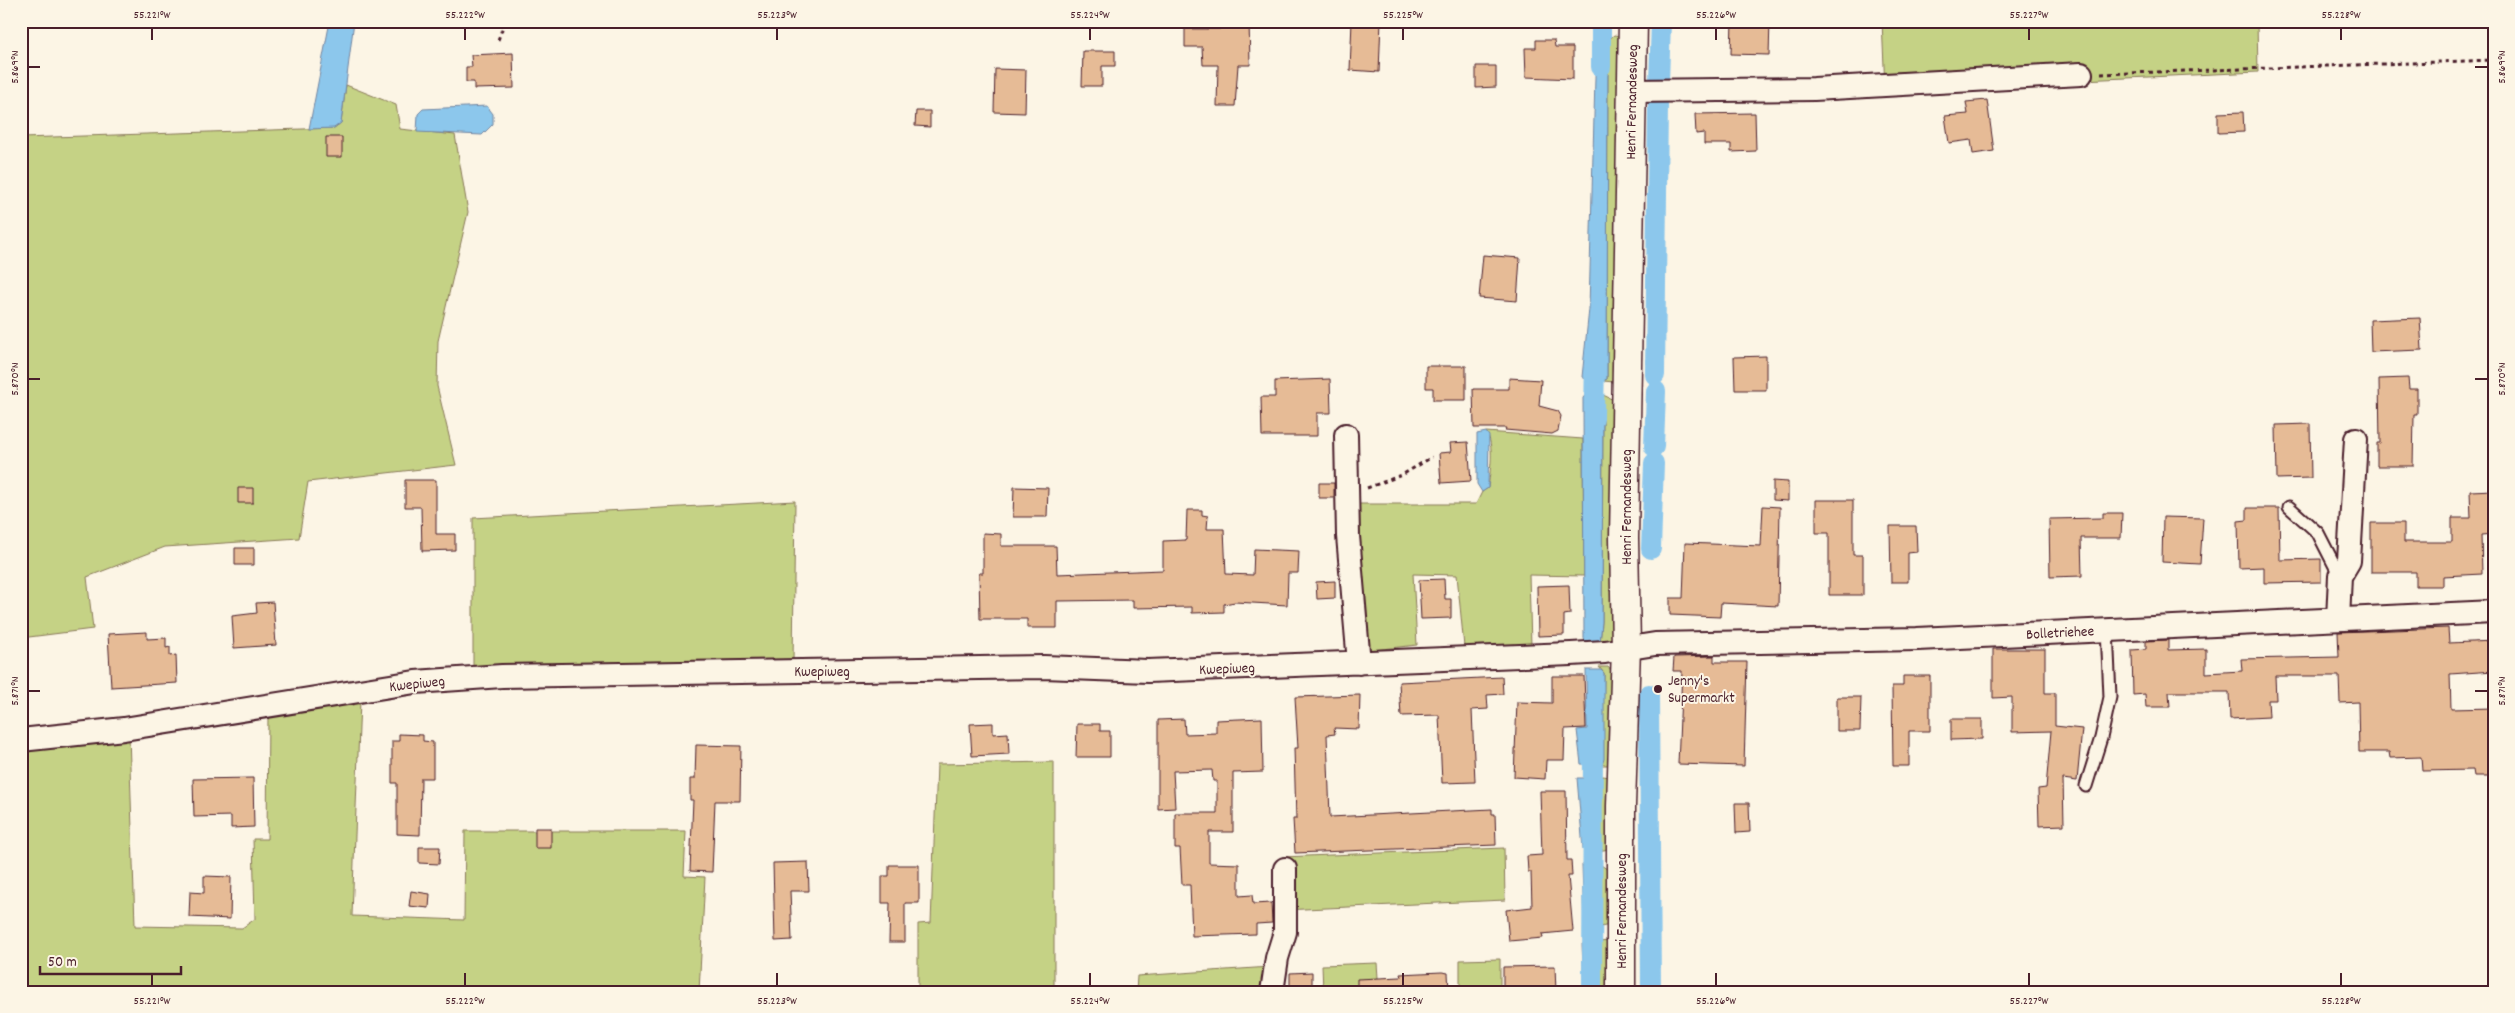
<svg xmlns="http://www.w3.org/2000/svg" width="2515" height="1013" viewBox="0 0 2515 1013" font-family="Dekko,sans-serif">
<rect width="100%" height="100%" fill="#fcf5e5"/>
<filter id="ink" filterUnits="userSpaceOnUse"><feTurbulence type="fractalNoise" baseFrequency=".02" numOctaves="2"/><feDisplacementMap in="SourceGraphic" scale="10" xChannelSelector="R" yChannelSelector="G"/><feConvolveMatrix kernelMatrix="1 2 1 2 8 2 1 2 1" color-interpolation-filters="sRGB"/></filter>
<g filter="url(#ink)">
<path fill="#c5d285" stroke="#887858" d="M21 21H110L21 25Z
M1882 21H2257L2258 72 1885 89Z
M1614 35 1620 36 1614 382 1603 381 1607 379 1608 40Z
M346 85 396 105 400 129 455 135 468 212 438 341 437 386 456 465 308 482 299 538 165 547 87 577 93 629 21 638V138L334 128 341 123Z
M1601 394 1620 403 1614 629 1611 639 1607 644 1600 643 1602 622 1603 396Z
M1486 432 1583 439 1584 576 1529 575 1531 646 1464 647 1457 575 1413 574 1417 645 1365 651 1353 504H1476L1482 492 1488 488C1490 473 1495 444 1486 432Z
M795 501 793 662 473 671V518Z
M1599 667H1608L1613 673 1611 765H1602L1604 673Z
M360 700 352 916 464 920 465 831H686L684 876 705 877 699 992H21V747L129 734 135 926 242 928 255 919 253 839H267L268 714Z
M1054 762V992H918V924L931 923 937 764Z
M1603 776 1610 777 1609 849 1598 851 1599 778Z
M1504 848 1505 900 1282 910V857Z
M1601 865 1614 874 1609 925 1601 927 1598 925Z
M1609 941 1608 992H1599L1597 985 1601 960 1599 942Z
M1500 959V992H1460V960Z
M1377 963 1379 992H1323L1322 965Z
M1285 966V992H1136L1137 976Z"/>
<path fill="#8cc7ec" stroke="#72849f" d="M330 21H354L341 123 334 128 309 129Z
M1596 39 1608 40 1607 379C1600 383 1588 381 1582 377L1589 309Z
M487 106 493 114V124L482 135 417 132 418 114 423 109Z
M1587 393 1603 395 1602 622 1600 643H1585L1584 638 1583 398Z
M1486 432 1489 436 1488 488 1482 492 1477 484V434Z
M1586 670H1601L1604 673V759L1602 765 1581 764 1577 730 1587 729Z
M1577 778H1599L1600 850 1598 851 1585 852 1583 849Z
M1582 865H1601L1599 930H1584Z
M1599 942 1601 960 1597 985 1599 992H1584L1582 944Z"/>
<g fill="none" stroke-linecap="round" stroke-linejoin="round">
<path stroke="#8cc7ec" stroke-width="20" d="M1601 67V21
M1659 82 1661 21
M1655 375 1658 104
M1594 419 1595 353
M1654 447 1656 391
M1651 549 1654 463
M1649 694 1651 992
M1592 992 1593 738"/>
</g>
<path fill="#e6bb96" stroke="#4a1f2b" d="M1220 21H1249L1250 65H1238L1235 106H1217L1218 65H1203L1202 47H1185V29H1220Z
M1352 21H1381L1379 72 1350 70Z
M1732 21H1770L1769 55 1731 54Z
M1536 40H1554L1555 47H1573V79L1526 77 1525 48H1536Z
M1083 51H1115V66H1102V86H1082Z
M513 53 514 88 474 89V82H466V67H472L471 55Z
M1476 66H1496V87L1476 88Z
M995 69 1026 70 1025 113 994 112Z
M1987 100 1994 151 1973 154 1971 140 1949 143 1945 116 1968 114 1966 102Z
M916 111H930V127L915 126Z
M2243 112 2244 132 2218 133V113Z
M1755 113 1756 151 1731 152V144H1704V133L1696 134 1695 114Z
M326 137H342V157H326Z
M1483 255 1520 258 1517 301 1479 298Z
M2420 318 2422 350 2371 352 2370 320Z
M1766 356V390H1735L1734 357Z
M1426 366H1466V400H1433V388H1426Z
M1509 378 1541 380 1539 406 1558 411 1561 416 1558 431 1552 434 1505 430 1506 428H1474L1473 389H1509Z
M2408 378 2409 389H2417V415H2414L2413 466H2377V443H2380L2379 379Z
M1330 379 1331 413H1317V436H1262L1261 397H1275V381Z
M2310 424 2311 478 2277 479 2276 425Z
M1468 442 1471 481 1441 483 1439 453 1451 452 1450 443Z
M405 480H436V534H455V550L422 551 421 507H405Z
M1773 481 1788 482V501L1773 500Z
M1319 483H1334V498H1319Z
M1014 487 1048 488 1047 517H1013Z
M238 488H253V503H238Z
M2494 490V534L2481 535 2482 574 2443 576V586H2416V572H2371V523H2404V542H2452V518H2471L2470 491Z
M1816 500H1853V555H1863V595H1829V533H1816Z
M1763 506 1780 507 1778 606 1721 603 1720 617 1670 615V598H1683L1685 543 1761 546Z
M2247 508H2279L2280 560 2321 559V582L2264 583V567L2239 568 2238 521 2247 520Z
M1187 510H1202V515L1208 516 1207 529H1224L1226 574 1253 575 1254 549 1299 551 1298 573H1288L1287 605 1235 602 1224 604V612L1192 613V607L1133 608V600L1057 601V628H1027V619H980L979 573H983V533L1001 534V546H1056L1057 574 1163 570V541L1186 540Z
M2103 513H2122L2121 538H2081L2082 576 2050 577 2049 519 2103 518Z
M2163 517 2203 518 2200 564 2162 562Z
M1890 526H1916L1917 552 1908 553V582H1891Z
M235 548H254V565H235Z
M1444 579 1445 599H1451V618L1421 619 1419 580Z
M1335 581V598L1317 599 1316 582Z
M1569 585 1570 614 1564 615V635L1538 636 1537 586Z
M273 602 276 645 234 648 232 616 257 613 256 603Z
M2448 628 2449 643 2494 641V671L2450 674 2451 709 2494 708V737H2492L2493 776H2474L2473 770 2422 771 2421 757 2390 758 2389 752H2359L2358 702 2340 703 2339 676H2275L2276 700H2268L2269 717 2230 719 2229 692H2169L2170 707H2146L2145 694 2133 695 2132 650 2146 649V641L2168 640V650L2206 649V673L2242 671 2241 659 2339 657 2338 632Z
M147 632V639L166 638V648L170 647V656L176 655 177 683 111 687 108 634Z
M1993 649H2045V693H2055V726L2082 729 2077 781 2063 779 2064 825 2039 826 2038 789 2046 788 2051 731 2012 732V697L1993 698Z
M1714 656V662H1747L1744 766 1678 764 1682 671H1673L1674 657Z
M1552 676H1584L1586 728 1565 729 1564 760H1546L1545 779 1514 777 1517 702 1552 703Z
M1903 676H1930V731H1909V766H1893L1892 686H1903Z
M1502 677 1503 694 1487 695 1488 709 1472 710 1475 782 1442 783 1439 715 1401 716 1399 682Z
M1360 695 1359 729 1334 728 1335 734 1327 735 1330 817 1492 809V814H1495L1496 845 1295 853 1293 819H1296L1294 748H1298L1295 697Z
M1837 697H1861L1860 731H1837Z
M1262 718 1263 772 1233 773V832H1209V863L1239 864V896L1252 895 1253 904 1271 903 1272 923 1256 924V934L1192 936 1190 885H1182L1180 848H1175V813H1217V781H1213L1212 770 1173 771 1175 808 1158 809V720L1184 719 1185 734 1216 733V720Z
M1951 719H1982V739L1951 740Z
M993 723V734L1008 733 1009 754 972 756 970 724Z
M1077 724H1100V731H1110V757H1076Z
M399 734 423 735V741L433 742V778H421L420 835 397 834V783H392V741H399Z
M696 745 741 746 740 801H715L712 872 690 871 693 800H690V779H695Z
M253 778 254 827 231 828V816L194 817 193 779Z
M1540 791H1566L1567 860H1571L1572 876H1568L1573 931 1542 934 1543 938 1509 941 1506 910 1532 907 1531 872H1528L1527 856 1542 855Z
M1735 803H1749L1750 832 1736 833Z
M535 828H551V848H535Z
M419 847H440L439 864 419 863Z
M808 862 809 891H790L792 940 775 941 773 863Z
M889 865H919V903H905V942H889L890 903H882V876H889Z
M204 876 231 877 230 919 189 917 190 892 204 893Z
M411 891 430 894 429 908 409 906Z
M1555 966 1556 992H1503V967Z
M1312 972V992H1290V973Z
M1442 972 1448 973 1449 992H1357V979L1401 977 1400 974Z"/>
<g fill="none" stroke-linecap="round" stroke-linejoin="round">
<defs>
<path id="service" d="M2289 507 2318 533 2340 576
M2086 786 2101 738 2110 697 2107 629"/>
<path id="minor" d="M1631 91 1814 89 2081 74
M1346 435 1348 536 1359 663
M2338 619 2340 576 2349 561 2356 439
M21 740 124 729 415 682 502 676 1044 667 1148 671 1571 654 1605 652 1655 644 1917 639 2494 612
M1272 992 1277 958 1285 932V869"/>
<path id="tertiary" d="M1621 992V806L1626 647 1624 538 1633 21"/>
</defs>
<use href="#service" stroke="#4a1f2b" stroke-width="15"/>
<use href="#minor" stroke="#4a1f2b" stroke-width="26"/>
<use href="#tertiary" stroke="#4a1f2b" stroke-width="31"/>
<path stroke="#4a1f2b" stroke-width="3" stroke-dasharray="4 4" stroke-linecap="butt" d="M498 40 505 21
M2101 74 2494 60
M1367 488 1402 475 1432 457"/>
<use href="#service" stroke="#fcf5e5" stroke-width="11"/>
<use href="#minor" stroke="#fcf5e5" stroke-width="22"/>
<use href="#tertiary" stroke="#fcf5e5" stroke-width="28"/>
</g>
</g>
<path fill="none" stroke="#4a1f2b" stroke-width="2" d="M152 28V40M465 28V40M777 28V40M1090 28V40M1403 28V40M1716 28V40M2029 28V40M2341 28V40M28 67H40M2475 67H2488M28 379H40M2475 379H2488M28 691H40M2475 691H2488M152 973V986M465 973V986M777 973V986M1090 973V986M1403 973V986M1716 973V986M2029 973V986M2341 973V986"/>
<circle fill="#4a1f2b" stroke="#fcf5e5" stroke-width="2" cx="1658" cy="689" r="5"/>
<g text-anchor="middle" stroke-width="4" stroke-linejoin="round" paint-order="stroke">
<g font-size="15" fill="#4a1f2b" stroke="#fcf5e5">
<text transform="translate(1631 102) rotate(-89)" y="5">Henri Fernandesweg</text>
<text transform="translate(1626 507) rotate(-90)" y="5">Henri Fernandesweg</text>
<text transform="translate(2060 632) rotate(-3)" y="5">Bolletriehee</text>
<text transform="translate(1227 668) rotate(-2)" y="5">Kwepiweg</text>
<text x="822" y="676">Kwepiweg</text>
<text transform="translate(417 683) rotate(-6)" y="5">Kwepiweg</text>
<text transform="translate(1621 911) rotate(-90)" y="5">Henri Fernandesweg</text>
</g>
<g font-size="15" fill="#4a1f2b" stroke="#fcf5e5" text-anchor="start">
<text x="1668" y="685">Jenny's<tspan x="1668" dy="17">Supermarkt</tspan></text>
</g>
</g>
<rect width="2515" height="1013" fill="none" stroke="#fcf5e5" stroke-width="55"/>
<path d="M40 966v8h141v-8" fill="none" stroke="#4a1f2b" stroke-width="2.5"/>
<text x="48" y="966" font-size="15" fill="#4a1f2b" stroke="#fcf5e5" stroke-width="4" paint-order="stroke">50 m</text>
<rect x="28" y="28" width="2460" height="958" fill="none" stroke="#4a1f2b" stroke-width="2"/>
<g font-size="12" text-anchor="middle" fill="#4a1f2b">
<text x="152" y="18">55.221°W</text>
<text x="465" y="18">55.222°W</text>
<text x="777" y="18">55.223°W</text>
<text x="1090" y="18">55.224°W</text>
<text x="1403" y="18">55.225°W</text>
<text x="1716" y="18">55.226°W</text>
<text x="2029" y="18">55.227°W</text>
<text x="2341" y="18">55.228°W</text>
<text transform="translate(2501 67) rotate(-90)" y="4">5.869°N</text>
<text transform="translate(14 67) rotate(-90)" y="4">5.869°N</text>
<text transform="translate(2501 379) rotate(-90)" y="4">5.870°N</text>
<text transform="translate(14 379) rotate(-90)" y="4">5.870°N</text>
<text transform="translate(2501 691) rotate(-90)" y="4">5.871°N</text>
<text transform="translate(14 691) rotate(-90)" y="4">5.871°N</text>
<text x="152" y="1004">55.221°W</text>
<text x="465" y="1004">55.222°W</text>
<text x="777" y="1004">55.223°W</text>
<text x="1090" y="1004">55.224°W</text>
<text x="1403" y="1004">55.225°W</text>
<text x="1716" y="1004">55.226°W</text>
<text x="2029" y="1004">55.227°W</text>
<text x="2341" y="1004">55.228°W</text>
</g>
</svg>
